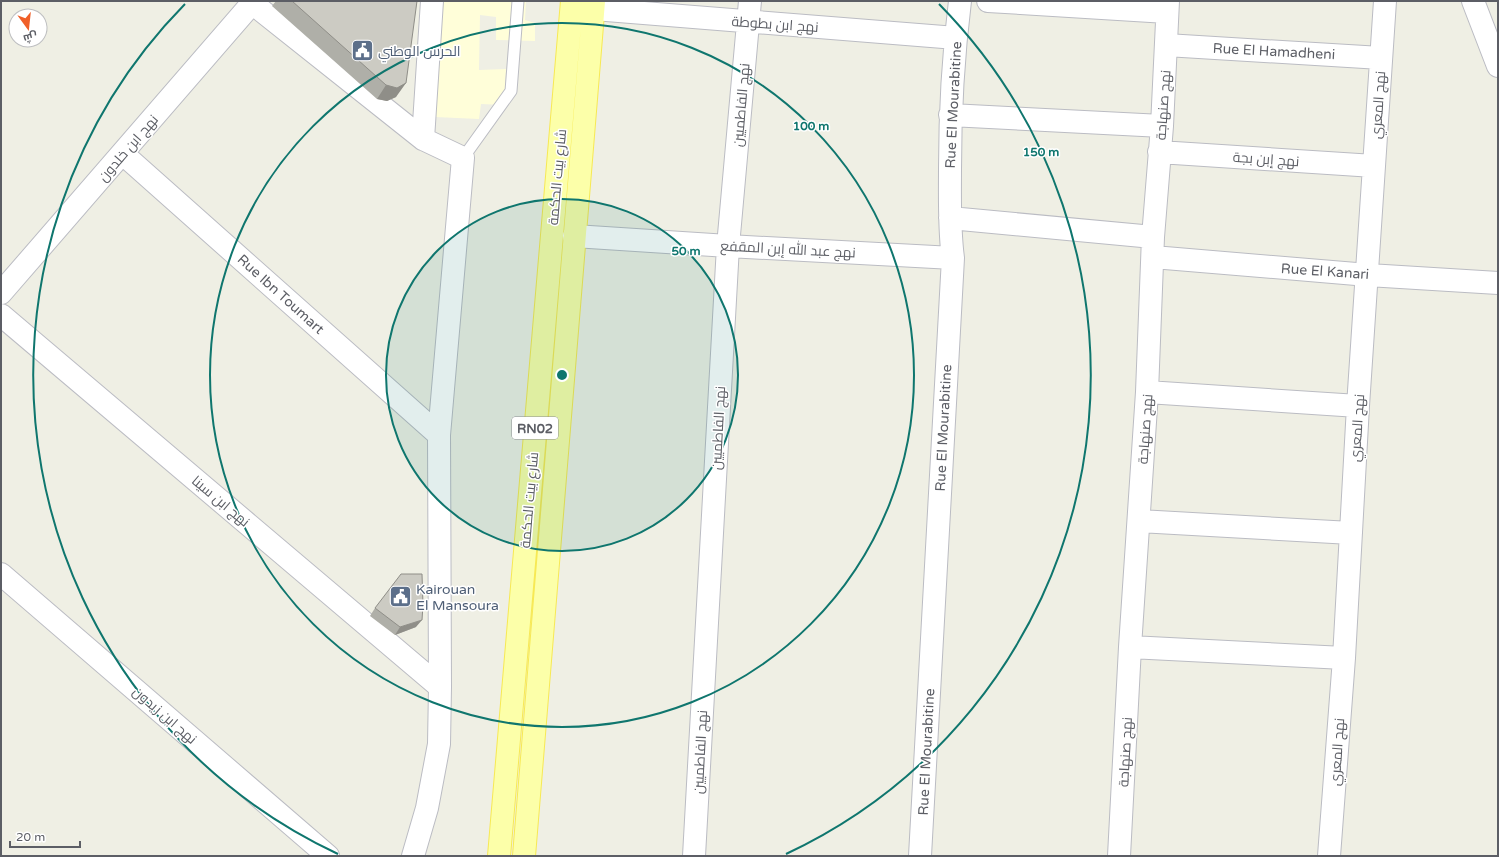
<svg xmlns="http://www.w3.org/2000/svg" width="1499" height="857" viewBox="0 0 1499 857" font-family="'Varela Round',Cairo,sans-serif">
<rect width="100%" height="100%" fill="#efefe4"/>
<path fill="#fffed9" d="M442 1H526L525 20 535 23V41L496 40V17L480 15 479 70 506 69 504 105 481 104 479 119 435 117Z"/>
<g fill="none" stroke-linecap="round" stroke-linejoin="round">
<defs>
<path id="lane" d="M463 158 511 91 518 1"/>
<path id="street" d="M988 1 1167 12
M1473 1 1498 66
M252 3 423 139 463 158 439 435 440 687 439 744 427 808 413 856
M594 9 956 38
M1166 45 1381 58
M950 115 1162 126
M423 139 432 1
M1159 152 1374 166
M123 154 439 435
M950 218 1153 237
M574 236 728 246 953 258
M1153 257 1368 275 1498 283
M1 293 254 1
M1 315 440 687
M1147 392 1358 406
M1139 521 1351 533
M1 574 328 856
M1130 647 1344 658
M694 856 728 246 750 1
M920 856 953 258C949 229 950 199 950 169 950 113 953 57 960 1
M1119 856 1130 647 1147 392 1153 237 1162 126 1168 1
M1329 856 1344 658 1358 406 1385 1"/>
<path id="primary" d="M499 856 572 1
M524 856 594 1"/>
</defs>
<use href="#lane" stroke="#bbbcc3" stroke-width="13"/>
<use href="#street" stroke="#bbbcc3" stroke-width="24"/>
<use href="#primary" stroke="#f7e954" stroke-width="24"/>
<use href="#lane" stroke="#fff" stroke-width="11"/>
<use href="#street" stroke="#fff" stroke-width="22"/>
<use href="#primary" stroke="#fcffa9" stroke-width="22"/>
</g>
<path fill="#afafa8" d="M276 1H417L396 97 387 101 377 99 272 6Z
M375 608 416 627 395 635 370 616Z"/>
<path fill="#8f8e88" d="M406 83 396 97 387 101 377 99 386 85Z
M422 620 416 627 395 635 400 627Z"/>
<path fill="#cccbc3" stroke="#8f8e88" d="M292 1H417L406 83 397 88 386 85Z
M401 574H422L423 605 422 620 400 627 375 608Z"/>
<circle cx="562" cy="375" r="176" fill="#0f766e" fill-opacity=".12"/>
<g fill="none" stroke="#0f766e" stroke-width="2">
<circle cx="562" cy="375" r="176"/>
<circle cx="562" cy="375" r="352"/>
<path d="M338 854A529 529 0 0 1 185 4M939 4A529 529 0 0 1 786 854"/>
</g>
<defs>
<symbol id="civic-square" viewBox="-11 -11 22 22"><rect x="-9" y="-9" width="18" height="18" rx="4" fill="#5c6f8a" stroke="#fff"/><path d="M-.6-6.5H3V-4.5H.6V-3L4-1V1h2V6H-6V1h2V-1L-.6-3ZM-1.2 2.5V6h2.4V2.5Z" fill="#fff"/></symbol>
</defs>
<g fill-rule="evenodd">
<use href="#civic-square" x="350" y="38" width="25" height="25"/>
<use href="#civic-square" x="388" y="584" width="25" height="25"/>
</g>
<g text-anchor="middle" stroke-width="3" stroke-linejoin="round" paint-order="stroke">
<rect fill="#fff" stroke="#8d8e93" stroke-width="1" x="512" y="417" width="46" height="22" rx="3"/>
<g font-size="13" font-weight="bold" fill="#5c5e65">
<text x="535" y="433">RN02</text>
</g>
<g font-size="14" fill="#5c5e65" stroke="#fff">
<text transform="translate(775 24) rotate(4)" y="5">نهج ابن بطوطة</text>
<text transform="translate(1274 51) rotate(3)" y="5">Rue El Hamadheni</text>
<text transform="translate(741 105) rotate(-85)" y="5">نهج الفاطميين</text>
<text transform="translate(953 105) rotate(-87)" y="5">Rue El Mourabitine</text>
<text transform="translate(1163 105) rotate(-86)" y="5">نهج صنهاجة</text>
<text transform="translate(1378 105) rotate(-86)" y="5">نهج المعري</text>
<text transform="translate(128 148) rotate(-49)" y="5">نهج ابن خلدون</text>
<text transform="translate(1266 159) rotate(4)" y="5">نهج إبن بجة</text>
<text transform="translate(557 177) rotate(-85)" y="5">شارع بيت الحكمة</text>
<text transform="translate(788 249) rotate(3)" y="5">نهج عبد الله إبن المقفع</text>
<text transform="translate(1325 271) rotate(4)" y="5">Rue El Kanari</text>
<text transform="translate(281 294) rotate(42)" y="5">Rue Ibn Toumart</text>
<text transform="translate(718 428) rotate(-87)" y="5">نهج الفاطميين</text>
<text transform="translate(943 428) rotate(-87)" y="5">Rue El Mourabitine</text>
<text transform="translate(1357 428) rotate(-86)" y="5">نهج المعري</text>
<text transform="translate(1145 429) rotate(-86)" y="5">نهج صنهاجة</text>
<text transform="translate(529 500) rotate(-85)" y="5">شارع بيت الحكمة</text>
<text transform="translate(221 501) rotate(40)" y="5">نهج ابن سينا</text>
<text transform="translate(165 715) rotate(41)" y="5">نهج ابن زيدون</text>
<text transform="translate(700 752) rotate(-87)" y="5">نهج الفاطميين</text>
<text transform="translate(926 752) rotate(-87)" y="5">Rue El Mourabitine</text>
<text transform="translate(1125 752) rotate(-87)" y="5">نهج صنهاجة</text>
<text transform="translate(1337 752) rotate(-86)" y="5">نهج المعري</text>
</g>
<g font-size="14" fill="#4e5e75" stroke="#fff" text-anchor="start">
<text x="378" y="56">الحرس الوطني</text>
<text x="416" y="594">Kairouan<tspan x="416" dy="16">El Mansoura</tspan></text>
</g>
</g>
<circle cx="562" cy="375" r="6" fill="#0f766e" stroke="#fff" stroke-width="2"/>
<g font-size="12" text-anchor="middle" font-weight="bold" fill="#0f766e" stroke="#fff" stroke-width="3" stroke-linejoin="round" paint-order="stroke">
<text x="811" y="130">100 m</text>
<text x="1041" y="156">150 m</text>
<text x="686" y="255">50 m</text>
</g>
<rect width="1499" height="857" fill="none" stroke="#5c5e65" stroke-width="4"/>
<g transform="translate(28 28) rotate(165)"><circle r="19" fill="#ffffff" stroke="#bebfc1"/>
<path d="M0-3L7 15L0 10L-7 15Z" fill="#f05f28"/>
<text y="-6" font-size="11" font-weight="bold" text-anchor="middle" fill="#5c5e65">ش</text>
</g>
<path d="M10 841v6h70v-6" fill="none" stroke="#5c5e65" stroke-width="2"/>
<text x="16" y="841" font-size="12" fill="#5c5e65" stroke="#ffffff" stroke-width="3" paint-order="stroke">20 m</text>
</svg>
